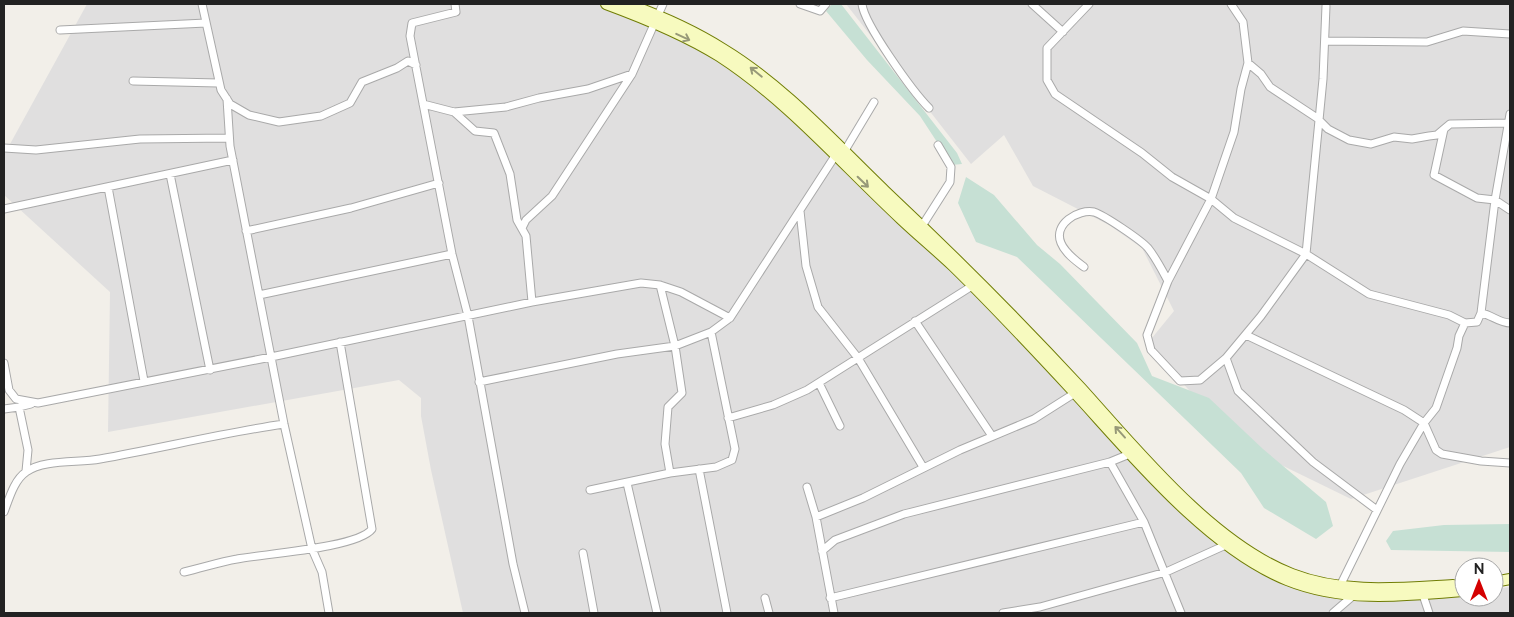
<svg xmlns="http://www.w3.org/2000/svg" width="1514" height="617" viewBox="0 0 1514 617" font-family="Raleway,sans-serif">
<rect width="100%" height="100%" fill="#f2efe9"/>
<path fill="#e0dfdf" d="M87 4H598L703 41 912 230 1228 546 1339 597 1464 590V597H1494V589L1510 587V613H463L431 470 421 416V398L399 380 108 432 110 292 4 195V155Z
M846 4H1510V447L1351 499 1238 444 1147 344 1174 311 1142 248 1109 225 1033 186 1004 135 971 164Z"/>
<path fill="#c6e0d4" d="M832 4H841L957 153 962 164 952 165 920 116 867 60 826 11Z
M966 177 994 195 1037 245 1060 264 1137 343 1152 376 1209 398 1263 449 1326 502 1333 526 1316 539 1264 508 1241 473 1017 257 976 242 958 203Z
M1510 524V552L1391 550 1386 541 1393 531 1444 525Z"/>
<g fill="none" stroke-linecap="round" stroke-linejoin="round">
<defs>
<path id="street" d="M202 4 221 90 230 104 249 115 279 122 321 116 350 103 362 82 397 68 408 61 416 65
M455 4 456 12 412 23 410 36 452 254 468 316 513 564 525 613
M800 4 820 11 826 4
M862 4C864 24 913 92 929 108
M1032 4 1063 32
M1089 4 1047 48V80L1055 94 1142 153 1172 177 1211 199 1234 218 1306 254 1369 294 1449 315 1465 323
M1231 4 1243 22 1248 63 1241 89 1234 132 1211 199 1168 281 1147 335 1151 350 1180 381 1200 380 1226 358 1261 316 1306 254 1323 79 1326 6
M60 30 206 23
M1326 41 1427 42 1463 31 1510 34
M1248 63 1261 74 1270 87 1317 118 1328 129 1349 140 1371 144 1394 137 1412 139 1429 136 1437 135 1444 129 1434 175 1477 198 1495 200 1510 210
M133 81 218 83
M227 99 230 146 284 424 312 549 322 572 329 613
M423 104 454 112 506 107 539 98 588 89 632 74
M454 112 475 131 494 133 510 174 517 220 526 236 532 302
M1444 129 1450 124 1510 123
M4 148 36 150 140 139 229 138
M844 152 874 102
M170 174 210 370
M108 187 144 381
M4 209 233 160
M800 211 806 266 818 307 858 358 923 467
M922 226 950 182 951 167 938 145
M522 228 526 220 552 196 632 74 663 4
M246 231 351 208 439 183
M1084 267C1076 261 1065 253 1061 243 1053 224 1078 209 1094 212 1104 215 1141 240 1148 248 1156 258 1162 270 1168 281
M660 285 681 292 730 318
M259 295 452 254
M1481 313C1492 315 1499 323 1510 323
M915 321 992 436
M1246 335 1404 410 1424 423 1436 450 1442 454 1481 461 1510 463
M1226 358 1238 391 1313 462 1377 510
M4 363 9 390 16 399 38 403 271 357 532 302 641 283 660 285 675 346 711 332 730 318 835 156
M479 382 617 354 675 346 682 393 668 407 665 444 670 473
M819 383 840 426
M4 409 19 407
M728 418 773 405 807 390 972 286
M1110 462 1144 522 1181 613
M699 469 727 613
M26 471 28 450 19 407 31 404
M627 483 657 613
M807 487 816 517 834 613
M590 490 670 473 716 467 732 460 735 449 711 332
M4 512C9 499 14 480 26 472 43 459 79 463 100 459 162 448 222 433 284 424
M816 517 863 498 960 450 1034 419 1075 393
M822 551 835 540 904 514 1110 462 1132 453
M583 553 594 613
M184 572C202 568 219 562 237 559 262 554 358 548 372 529L340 342
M1340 586 1400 464 1424 423 1436 408 1457 348 1459 336 1465 323 1477 322 1481 313 1495 200 1510 114
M1422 592 1429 613
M765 598 769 613
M830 598 1144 522
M1003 613 1040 607 1166 572 1228 544
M1333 613 1355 594"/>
<path id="secondary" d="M606 4C644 18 684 34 719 56 787 100 842 164 901 219 918 235 936 250 953 266 994 306 1034 349 1073 391 1131 454 1207 548 1287 580 1344 603 1405 596 1464 591
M628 4C661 16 693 30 723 49 784 86 834 142 885 191 952 254 1018 320 1081 388 1138 451 1212 543 1292 574 1343 594 1399 588 1453 585
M1494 582 1510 579"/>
</defs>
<use href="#street" stroke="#a9a9a9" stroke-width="9"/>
<use href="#secondary" stroke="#707d05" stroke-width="12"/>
<use href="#street" stroke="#fff" stroke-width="7"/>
<use href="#secondary" stroke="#f7fabf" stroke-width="10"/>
</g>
<defs><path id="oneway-shaft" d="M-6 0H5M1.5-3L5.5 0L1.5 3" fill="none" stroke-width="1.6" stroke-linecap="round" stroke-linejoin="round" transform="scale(1.25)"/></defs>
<g stroke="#979978">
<use href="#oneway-shaft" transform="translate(683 37) rotate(25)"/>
<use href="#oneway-shaft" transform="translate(756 72) rotate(-141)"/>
<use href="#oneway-shaft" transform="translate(863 182) rotate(44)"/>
<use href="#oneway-shaft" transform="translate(1120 432) rotate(-132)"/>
</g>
<rect width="1514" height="617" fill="none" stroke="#222222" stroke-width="10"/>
<g transform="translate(1479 582)"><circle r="24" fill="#ffffff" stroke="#a7a7a7"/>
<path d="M0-4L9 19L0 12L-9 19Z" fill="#d40000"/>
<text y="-8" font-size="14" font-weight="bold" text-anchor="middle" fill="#222222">N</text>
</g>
</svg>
